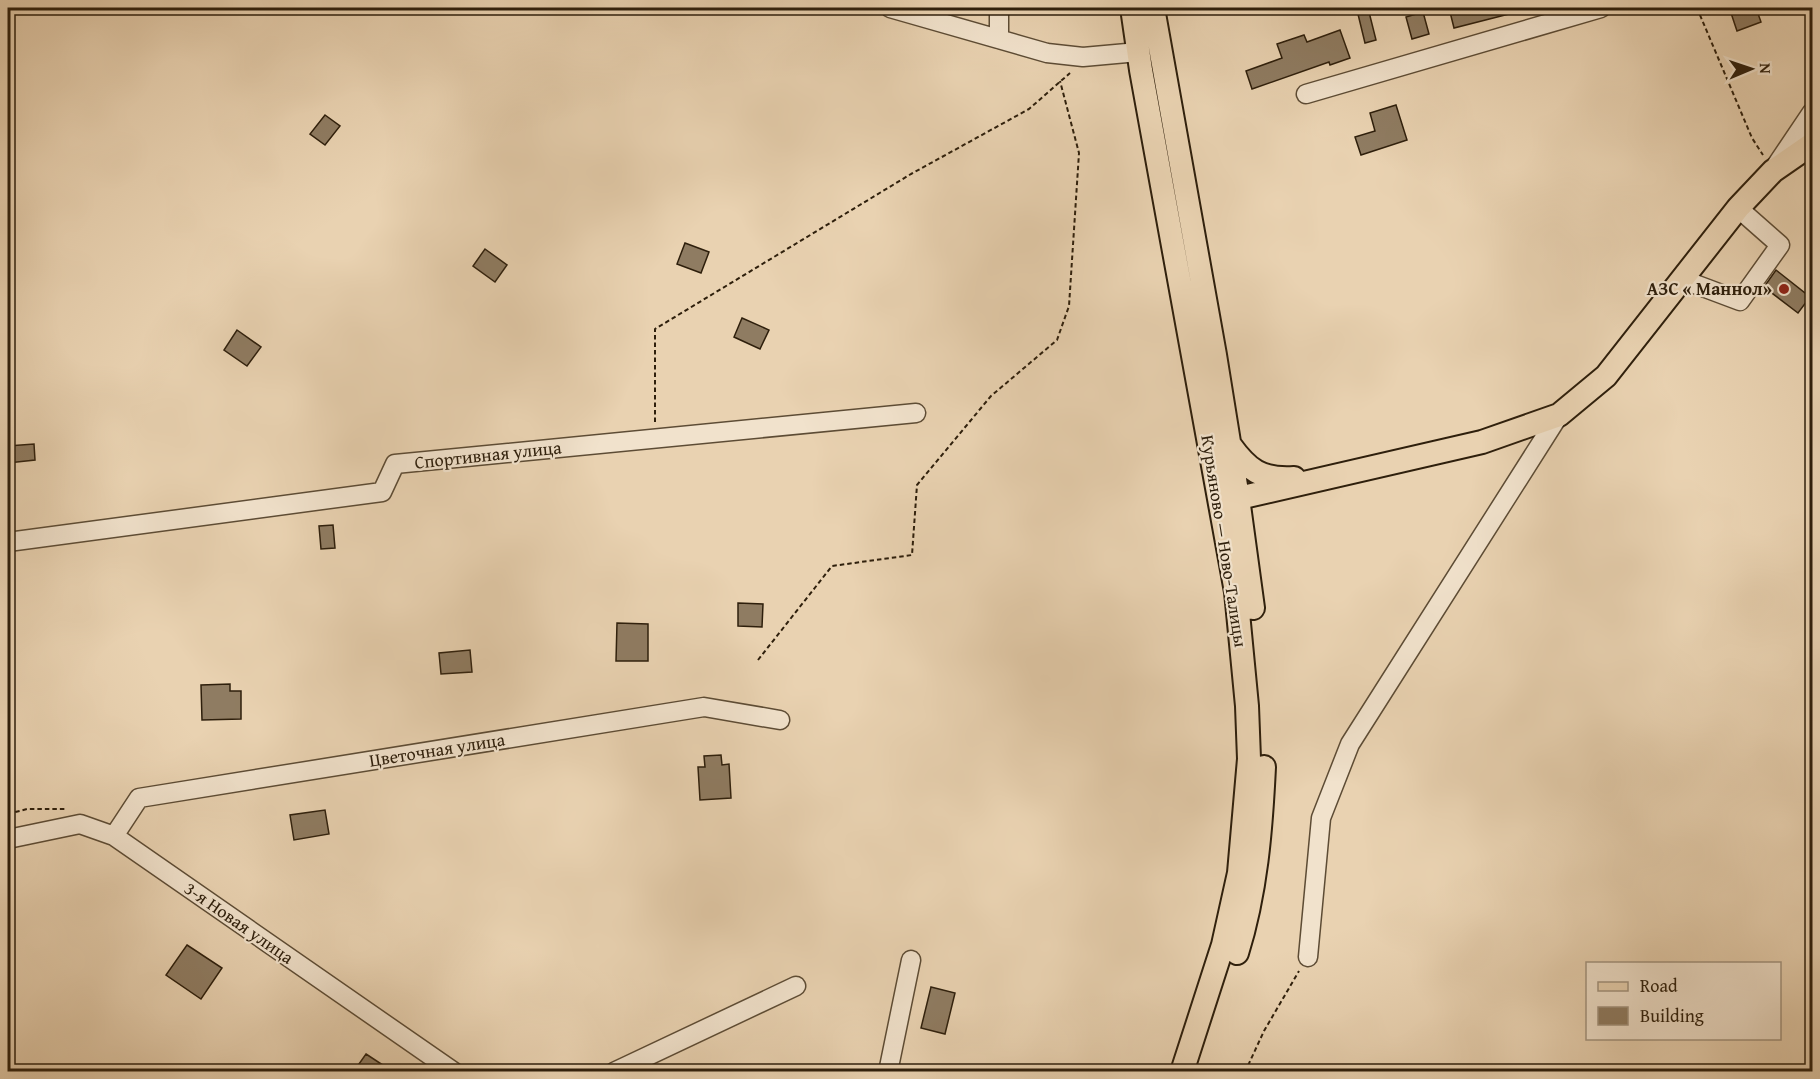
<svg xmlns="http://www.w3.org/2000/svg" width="1820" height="1079" viewBox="0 0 1820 1079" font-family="'Gentium Book Plus',serif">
<rect width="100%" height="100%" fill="#e9d2b1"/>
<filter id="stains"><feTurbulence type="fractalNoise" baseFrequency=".00333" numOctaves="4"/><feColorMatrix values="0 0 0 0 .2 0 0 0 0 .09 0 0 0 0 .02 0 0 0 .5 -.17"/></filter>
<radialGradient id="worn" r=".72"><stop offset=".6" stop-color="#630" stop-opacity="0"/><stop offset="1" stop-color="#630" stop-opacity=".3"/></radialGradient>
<path fill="#8f7c62" stroke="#2e1f0c" stroke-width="1.5" d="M1368 8 1376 40 1365 43 1357 10Z
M1449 8H1516L1517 12 1454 28Z
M1747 8H1756L1761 22 1737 31 1731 13Z
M1423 12 1429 34 1412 39 1406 17Z
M1340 30 1350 58 1330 65 1329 62 1252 89 1246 71 1282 58 1277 44 1304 35 1307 42Z
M1396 105 1407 140 1361 155 1355 137 1375 131 1370 113Z
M325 115 340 126 325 145 310 134Z
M685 243 709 252 701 273 677 264Z
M485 249 507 265 495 282 473 266Z
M1776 270 1810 297 1798 313 1764 287Z
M742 318 769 330 760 349 734 337Z
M237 330 261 347 247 366 224 350Z
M34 444 35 460 8 463V446Z
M333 525 335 548 321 549 319 526Z
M738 603 763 604 762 627 738 626Z
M617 623 648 624V661H616Z
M470 650 472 672 441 674 439 653Z
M230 684V691H241V719L202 720 201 685Z
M721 755 722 765 729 764 731 798 700 800 698 767H705L704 756Z
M325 810 329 834 294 840 290 815Z
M187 945 222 968 201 999 166 975Z
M931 987 955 993 945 1034 921 1028Z
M366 1054 392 1071H354Z"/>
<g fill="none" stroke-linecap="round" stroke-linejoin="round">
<defs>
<path id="minor" d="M890 8 1047 53 1083 57 1138 52
M999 39V8
M1306 94 1601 8
M1777 164 1812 112
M1684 280 1740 301 1780 245 1738 208
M8 542 382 492 395 464 916 413
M114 836 139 798 704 707 780 720
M8 839 80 824 114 836 454 1072
M1308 957 1321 818 1350 744 1559 415
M614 1072 796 986
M888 1072 911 960"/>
<path id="major" d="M1132 8 1141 70 1236 592 1247 706 1249 759 1239 873 1223 945 1182 1072
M1153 8 1215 355 1238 498 1253 608
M1230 445C1248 470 1261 480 1294 478
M1226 501 1482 442 1559 415 1606 376 1738 208 1773 171 1812 144
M1237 953C1256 892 1261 830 1264 767"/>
</defs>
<use href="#minor" stroke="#5d4c35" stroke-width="21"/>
<use href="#major" stroke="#2e1f0c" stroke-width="26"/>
<path stroke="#2e1f0c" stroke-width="2" stroke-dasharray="4.5 3" stroke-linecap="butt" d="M1697 8 1752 138 1763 155
M655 422V329L911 174 1029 109 1070 73
M758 660 832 566 912 555 917 485 991 396 1057 340 1069 306 1079 153 1060 81
M8 814 27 809H67
M1245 1072 1264 1031 1299 971"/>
<use href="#minor" stroke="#f1e2cc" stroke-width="18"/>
<use href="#major" stroke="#e9d2b1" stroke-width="22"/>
</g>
<circle fill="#8f2418" stroke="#f1e2cc" stroke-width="2" cx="1784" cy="289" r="6"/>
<g text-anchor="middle" stroke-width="4.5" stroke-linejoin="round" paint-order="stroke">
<g font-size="18" font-weight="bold" fill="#2e1f0c" stroke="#f1e2cc" text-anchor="end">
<text x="1772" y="295">АЗС « Маннол»</text>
</g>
<g font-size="18" fill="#2e1f0c" stroke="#f1e2cc">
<text transform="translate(488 455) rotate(-6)" y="6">Спортивная улица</text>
<text transform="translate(1224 541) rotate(81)" y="6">Курьяново — Ново-Талицы</text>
<text transform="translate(437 750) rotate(-9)" y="6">Цветочная улица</text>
<text transform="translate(239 923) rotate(35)" y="6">3-я Новая улица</text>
</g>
</g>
<rect width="1820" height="1079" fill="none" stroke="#e9d2b1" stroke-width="30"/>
<rect x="9" y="9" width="1802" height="1061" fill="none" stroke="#2e1f0c" stroke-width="3"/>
<rect x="15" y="15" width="1790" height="1049" fill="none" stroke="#2e1f0c" stroke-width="1.5"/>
<rect x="1586" y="962" width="195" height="78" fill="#f1e2cc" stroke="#a3947f" stroke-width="1.5"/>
<rect x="1598" y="982" width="30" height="9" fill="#e9d2b1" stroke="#a3947f" stroke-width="1.5"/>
<text x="1640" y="992" font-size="18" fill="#2e1f0c">Road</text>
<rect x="1598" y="1007" width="30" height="18" fill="#8f7c62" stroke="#a3947f" stroke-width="1.5"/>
<text x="1640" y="1022" font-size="18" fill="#2e1f0c">Building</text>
<g transform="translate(1751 69) rotate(88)" stroke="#f1e2cc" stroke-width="4.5" paint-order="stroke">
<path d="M0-4.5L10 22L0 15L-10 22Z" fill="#2e1f0c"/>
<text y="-9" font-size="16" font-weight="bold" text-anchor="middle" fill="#2e1f0c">N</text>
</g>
<rect width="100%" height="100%" filter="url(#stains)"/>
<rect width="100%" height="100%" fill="url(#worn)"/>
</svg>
